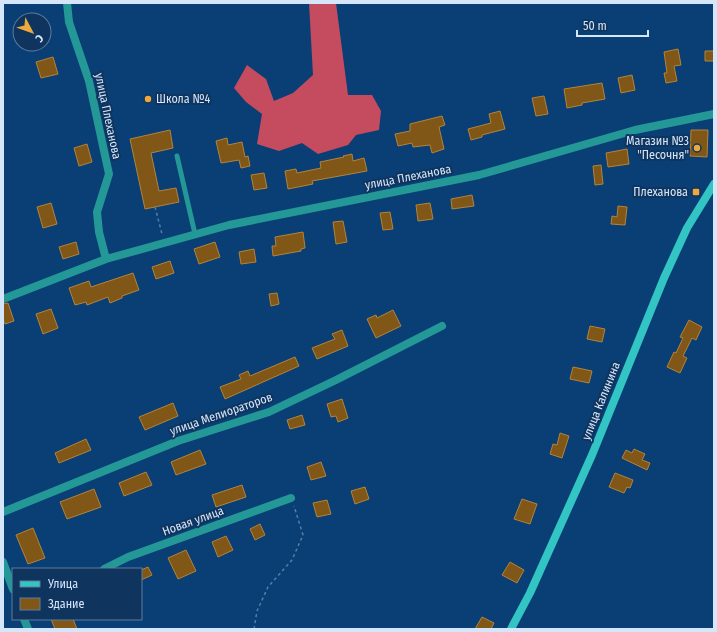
<svg xmlns="http://www.w3.org/2000/svg" width="717" height="632" viewBox="0 0 717 632" font-family="'Fira Sans Condensed',sans-serif">
<rect width="100%" height="100%" fill="#093f75"/>
<path fill="#c54b5f" d="M309 3H336L348 95H372L381 111 379 130 356 135 348 145 318 154 302 143 279 151 257 144 262 114 246 102 234 88 247 65 266 79 274 101 293 93 313 75Z"/>
<path fill="#805717" stroke="#b4833b" d="M678 49 681 65 674 66 677 81 666 83 664 73H667L664 52Z
M705 51H714V61H705Z
M53 57 58 74 41 78 36 62Z
M632 75 635 90 621 93 618 78Z
M602 83 605 99 582 103V105L567 108 564 89Z
M544 96 548 114 536 116 532 98Z
M500 111 505 129 482 135V137L471 140 468 129 491 123 489 114Z
M442 116 445 125 439 127 444 149 432 153 430 145 413 147 412 143 398 146 395 134 410 131V124Z
M170 130 173 148 151 153 159 191 176 188 179 202 145 209 130 139Z
M691 130H708L707 157 690 156Z
M227 138 228 145 242 142 245 157 248 156 250 166 241 168 239 160 221 163 216 141Z
M87 144 92 162 79 166 74 148Z
M627 149 629 164 608 167 606 153Z
M352 154 353 161 364 158 367 171 312 181 313 184 288 189 285 171 296 169 297 173 321 168 320 162 344 157 343 156Z
M601 165 603 184 595 185 593 166Z
M264 173 267 188 254 190 251 175Z
M472 195 474 206 452 209 451 199Z
M51 203 57 224 43 228 37 207Z
M430 203 433 219 418 221 416 205Z
M618 206 627 207 625 225 611 224 612 216 617 217Z
M390 212 393 229 383 230 380 213Z
M343 221 347 242 336 244 333 222Z
M303 232 305 248 301 249V251L273 256 272 246H276L275 237Z
M76 242 79 254 63 259 59 247Z
M215 242 220 257 199 264 194 249Z
M254 249 256 262 241 264 239 252Z
M170 261 174 273 156 279 152 267Z
M133 273 139 290 122 296V298L110 303 108 297 87 305 86 302 75 305 69 288 89 281 91 287Z
M277 293 279 304 271 306 269 294Z
M8 303 14 321 5 324 3 319V304Z
M51 309 58 328 43 334 36 314Z
M393 310 401 326 376 338 367 319 376 315 377 318Z
M689 320 702 327 696 340 692 338 683 356 687 358 680 373 667 367 674 352 676 353 683 338 680 337Z
M590 326 605 329 602 342 587 339Z
M342 330 348 346 317 359 312 348 335 339 332 334Z
M295 357 299 366 225 399 220 387 241 379 239 375 248 371 250 376Z
M573 367 592 371 589 383 570 379Z
M342 399 348 418 338 422 336 416 331 417 327 404Z
M173 403 178 416 145 430 139 417Z
M302 415 305 425 290 429 287 420Z
M560 433 569 436 562 458 550 454 553 444 557 445Z
M86 439 91 450 59 463 55 453Z
M634 449 645 454 642 460 650 463 647 470 622 458 626 450 632 453Z
M200 450 206 464 176 475 171 462Z
M321 462 326 476 311 480 307 467Z
M146 472 152 485 124 496 119 483Z
M615 473 633 480 630 488 627 487 624 493 609 487Z
M242 485 246 497 216 507 212 495Z
M365 487 369 499 355 504 351 491Z
M94 489 101 507 67 519 60 502Z
M522 499 537 504 530 524 514 519Z
M327 500 331 514 317 517 313 503Z
M260 524 265 535 255 540 250 529Z
M33 528 45 558 28 564 16 535Z
M226 536 233 550 218 557 212 542Z
M186 550 196 571 178 579 168 558Z
M510 562 524 570 517 583 502 575Z
M148 567 152 575 141 580V570Z
M482 617 494 623 491 629H475Z
M51 619H73L77 629H55Z"/>
<g fill="none" stroke-linecap="round" stroke-linejoin="round">
<path stroke="#577ea7" stroke-width="1.5" stroke-dasharray="3 3" stroke-linecap="butt" d="M155 207 162 234
M254 629 257 611 268 587 292 560 303 535 294 506"/>
<path stroke="#249897" stroke-width="5" d="M177 156 195 234"/>
<path stroke="#249897" stroke-width="8" d="M67 3 69 22 89 81 109 174 97 212 99 232 106 259
M3 299 106 259 229 225 479 175 635 130 714 114
M3 512 178 441 269 412 336 380 442 326
M3 562 13 589
M104 569 128 557 291 498
M24 619 28 629"/>
<path stroke="#32c5c3" stroke-width="8" d="M511 629 530 593 592 455 664 278 687 228 714 184"/>
</g>
<g fill="#eea83c" stroke="#0f355f" stroke-width="1.5">
<circle cx="148" cy="99" r="4"/>
<circle cx="697" cy="148" r="4"/>
<rect x="692" y="188" width="8" height="8" rx="2"/>
</g>
<g text-anchor="middle" stroke-width="4" stroke-linejoin="round" paint-order="stroke">
<g font-size="12" fill="#d6e6fa" stroke="#0f355f" text-anchor="end">
<text x="156" y="103" text-anchor="start">Школа №4</text>
<text x="689" y="145">Магазин №3<tspan x="689" dy="14">"Песочня"</tspan></text>
<text x="688" y="196">Плеханова</text>
</g>
<g font-size="12" fill="#d6e6fa" stroke="#0f355f">
<text transform="translate(108 116) rotate(78)" y="4">улица Плеханова</text>
<text transform="translate(408 177) rotate(-11)" y="4">улица Плеханова</text>
<text transform="translate(601 401) rotate(-68)" y="4">улица Калинина</text>
<text transform="translate(221 414) rotate(-19)" y="4">улица Мелиораторов</text>
<text transform="translate(193 521) rotate(-20)" y="4">Новая улица</text>
</g>
</g>
<rect width="717" height="632" fill="none" stroke="#d6e6fa" stroke-width="8"/>
<rect x="12" y="568" width="130" height="52" fill="#0f355f" stroke="#5f7c9d"/>
<rect x="20" y="581" width="20" height="6" fill="#32c5c3" stroke="#5f7c9d"/>
<text x="48" y="588" font-size="12" fill="#d6e6fa">Улица</text>
<rect x="20" y="598" width="20" height="12" fill="#805717" stroke="#5f7c9d"/>
<text x="48" y="608" font-size="12" fill="#d6e6fa">Здание</text>
<g transform="translate(32 32) rotate(131)"><circle r="19" fill="#0f355f" stroke="#5f7c9d"/>
<path d="M0-3L7 15L0 10L-7 15Z" fill="#eea83c"/>
<text y="-6" font-size="11" font-weight="bold" text-anchor="middle" fill="#d6e6fa">С</text>
</g>
<path d="M577 30v6h71v-6" fill="none" stroke="#d6e6fa" stroke-width="2"/>
<text x="583" y="30" font-size="12" fill="#d6e6fa" stroke="#0f355f" stroke-width="3" paint-order="stroke">50 m</text>
</svg>
